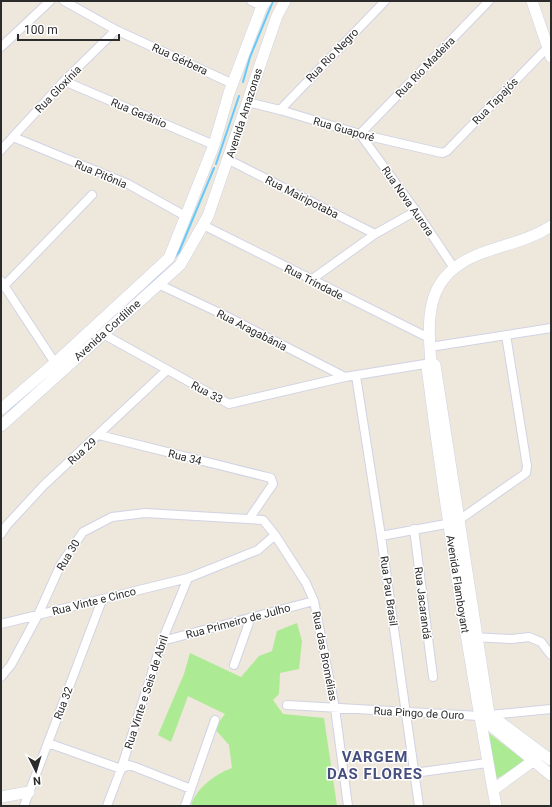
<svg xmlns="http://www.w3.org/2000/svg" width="552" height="807" viewBox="0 0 552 807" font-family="Roboto,sans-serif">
<rect width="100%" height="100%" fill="#eee7db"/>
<path fill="#acea93" d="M297 623 302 641 299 669 280 673 279 694 273 700 283 714 324 718 337 806H194L191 804C199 786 214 775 232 768L229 745 214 728 225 714 188 696 171 742 158 735 184 674 190 653 241 677 259 656 272 651 277 631Z
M486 731 525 761 495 780Z"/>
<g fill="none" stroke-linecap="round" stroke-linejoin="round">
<path stroke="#65cafa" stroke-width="2" d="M243 82 250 57 273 1
M216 164 239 96
M174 258 179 252 214 168
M146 289 163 270
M9 412 35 388"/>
<defs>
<path id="street" d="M64 1 116 30 233 84
M251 1 262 6
M1 47 50 1
M64 81 214 145
M247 102 280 110 360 134 442 153 447 151 547 48
M280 110 385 1
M13 137 128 184 187 217
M1 150 64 81 116 30
M229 160 375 234
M203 225 429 338
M454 268 416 211 360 134 489 1
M311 280 375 234 416 211
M1 281 55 363
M158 284 224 315 345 377
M4 286 92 195
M103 334 229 404 345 377 431 363
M430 347 551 328
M356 376 381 536 419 806
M99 435 271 478 273 484 249 519
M414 529 433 677
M1 534 7 525 44 485 166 371
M381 536 446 524 459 520 526 473 527 466 506 335
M1 624 188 578 258 550 275 535
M473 637 512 639 529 637 541 642 551 655
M162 641 314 601
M234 665 251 617
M1 677 11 665 38 615 61 564 83 532 112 517 145 513 263 520 275 535 306 583 314 601 335 708 348 806
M287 705 479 716 551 709
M48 743 121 769 129 765 135 767 191 789
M414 773 487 763
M24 806 102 600
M107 806 121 769 162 641 188 578
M185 806 215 720"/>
<path id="secondary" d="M532 1 551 57
M431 363C427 315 426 276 477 255 502 245 528 241 551 226
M1 409 55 363 169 258 214 145 229 93 262 6 266 1
M1 426 180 265 208 216 277 16 285 1
M479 716 551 775
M493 790 534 760 537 754
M1 797 29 792
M496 806C469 660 446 514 427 367L431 363 435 365 489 714 551 760"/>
</defs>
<use href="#street" stroke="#d1d3e5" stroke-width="10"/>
<use href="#secondary" stroke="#d1d3e5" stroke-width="12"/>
<use href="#street" stroke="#fff" stroke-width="8"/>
<use href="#secondary" stroke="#fff" stroke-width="11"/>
</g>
<g text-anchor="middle" stroke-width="3" stroke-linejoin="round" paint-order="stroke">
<g font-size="11" fill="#2b2b2b" stroke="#fff">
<text transform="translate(332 55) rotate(-46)" y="4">Rua Rio Negro</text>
<text transform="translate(180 59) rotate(25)" y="4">Rua Gérbera</text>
<text transform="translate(425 67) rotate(-46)" y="4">Rua Rio Madeira</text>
<text transform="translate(58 89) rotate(-46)" y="4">Rua Gloxínia</text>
<text transform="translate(495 101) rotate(-46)" y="4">Rua Tapajós</text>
<text transform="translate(139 113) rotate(23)" y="4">Rua Gerânio</text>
<text transform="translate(244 113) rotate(-72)" y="4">Avenida Amazonas</text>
<text transform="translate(344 129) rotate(16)" y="4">Rua Guaporé</text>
<text transform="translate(101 174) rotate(23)" y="4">Rua Pitônia</text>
<text transform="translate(302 197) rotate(27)" y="4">Rua Mairipotaba</text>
<text transform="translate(408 201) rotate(55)" y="4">Rua Nova Aurora</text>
<text transform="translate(314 282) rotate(27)" y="4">Rua Trindade</text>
<text transform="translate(107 330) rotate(-42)" y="4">Avenida Cordiline</text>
<text transform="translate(252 330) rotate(27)" y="4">Rua Aragabânia</text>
<text transform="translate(207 392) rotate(28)" y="4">Rua 33</text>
<text transform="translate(82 451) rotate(-42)" y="4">Rua 29</text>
<text transform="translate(185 457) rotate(14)" y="4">Rua 34</text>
<text transform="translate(68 555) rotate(-59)" y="4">Rua 30</text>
<text transform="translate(458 584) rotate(81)" y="4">Avenida Flamboyant</text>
<text transform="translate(389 591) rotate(82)" y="4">Rua Pau Brasil</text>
<text transform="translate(94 601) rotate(-14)" y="4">Rua Vinte e Cinco</text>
<text transform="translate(423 603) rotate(83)" y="4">Rua Jacarandá</text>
<text transform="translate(238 621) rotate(-15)" y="4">Rua Primeiro de Julho</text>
<text transform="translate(325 656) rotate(79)" y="4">Rua das Bromélias</text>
<text transform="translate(146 692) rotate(-72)" y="4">Rua Vinte e Seis de Abril</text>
<text transform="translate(63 703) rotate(-69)" y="4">Rua 32</text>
<text transform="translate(419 713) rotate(3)" y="4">Rua Pingo de Ouro</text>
</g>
<g font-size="15" font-weight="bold" letter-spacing="1" fill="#464e80" stroke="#fff">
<text x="375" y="762">VARGEM<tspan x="375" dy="17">DAS FLORES</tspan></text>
</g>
</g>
<rect width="552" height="807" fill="none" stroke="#2b2b2b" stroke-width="4"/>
<g transform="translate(36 771) rotate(175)" stroke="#ffffff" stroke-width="3" paint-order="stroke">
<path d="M0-3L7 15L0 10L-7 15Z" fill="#2b2b2b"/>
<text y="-6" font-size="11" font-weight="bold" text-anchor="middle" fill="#2b2b2b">N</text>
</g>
<path d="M18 34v6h101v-6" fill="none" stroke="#2b2b2b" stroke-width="2"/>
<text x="24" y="34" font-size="12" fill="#2b2b2b" stroke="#ffffff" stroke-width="3" paint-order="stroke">100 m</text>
</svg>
